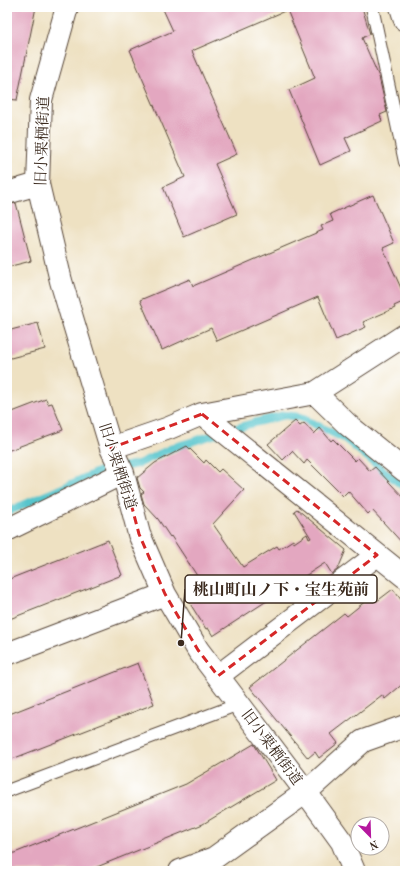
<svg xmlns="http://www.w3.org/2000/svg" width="412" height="878" viewBox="0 0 412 878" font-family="'Old Standard TT','Noto Serif JP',serif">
<rect width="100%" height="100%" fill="#fff"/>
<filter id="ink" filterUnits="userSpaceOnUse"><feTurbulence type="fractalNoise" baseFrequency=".025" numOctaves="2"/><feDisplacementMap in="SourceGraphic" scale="8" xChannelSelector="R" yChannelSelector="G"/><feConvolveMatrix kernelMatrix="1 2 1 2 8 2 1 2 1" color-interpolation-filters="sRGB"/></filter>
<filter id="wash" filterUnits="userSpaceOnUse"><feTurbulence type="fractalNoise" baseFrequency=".012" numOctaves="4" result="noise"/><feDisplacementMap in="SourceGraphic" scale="16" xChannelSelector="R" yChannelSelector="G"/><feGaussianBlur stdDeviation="0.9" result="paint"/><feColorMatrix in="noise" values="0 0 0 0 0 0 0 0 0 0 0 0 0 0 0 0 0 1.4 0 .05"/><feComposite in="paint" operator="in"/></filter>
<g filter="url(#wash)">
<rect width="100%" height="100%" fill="#eee1c2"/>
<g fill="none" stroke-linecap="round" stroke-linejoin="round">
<path stroke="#57c5cc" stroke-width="8" d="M7 512 58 490 100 471 138 464 174 447 253 423 285 415 300 417 345 439 405 488"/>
</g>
<g id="blocks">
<path fill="#e3a7c0" d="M7 7H36L17 100 7 99Z
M162 7H362L370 34 362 38 379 77 387 112 380 115 382 121 345 138 351 151 320 165 289 90 315 78 287 10 192 51 237 154 215 164 237 214 184 237 163 187 185 177 130 50 173 31Z
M373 195 394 243 383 248 405 297V301L394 306 395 308 363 322 366 327 336 340 318 297 217 341 211 328 162 350 140 300 190 279 193 286 323 230 321 226 333 221 330 214Z
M16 203 31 261 7 267V205Z
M38 323 45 349 7 359V331Z
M46 399 48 404 52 403 63 430 7 451V414Z
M295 421 300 426 304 423 314 434 320 428 331 441 333 439 355 461 358 458 370 471 375 467 405 499V546L372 510 368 514 348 491 343 496 307 460 304 464 292 451 283 460 268 444Z
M187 446 204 463 206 460 218 472 221 469 244 490 213 524 243 567 277 546 279 549 293 540 294 543 307 534 309 539 311 538 294 511 297 509 346 550 338 569 332 574 325 563 213 636 208 628 206 629 189 602 207 591 171 536 170 537 158 519 144 504 141 494 144 492 140 488 137 478 155 463Z
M108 540 122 575 7 620V580Z
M393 589 405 605V682L385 699 382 695 331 734 338 743 319 758 315 752 308 758 250 687 344 613 347 616 372 596 376 602Z
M138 663 154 704 7 761V715Z
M254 744 276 780 203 824 87 871H7V856L186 784Z"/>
</g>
</g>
<g filter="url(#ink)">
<use href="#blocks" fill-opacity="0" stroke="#564537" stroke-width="1"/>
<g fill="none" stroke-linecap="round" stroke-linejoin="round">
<defs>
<path id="service" d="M372 7 405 162
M7 791 239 704"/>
<path id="minor" d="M67 7 41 100 38 184 61 281 111 448 123 473 139 534 165 594 198 650 300 784 342 842 354 871
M401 7 405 20
M7 193 38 184
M315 393 348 425 405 471
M202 414 405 577
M111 448 169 428 202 414 315 393 405 335
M7 530 123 473
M7 654 165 594
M218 676 377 555
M180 871 214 858 306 792 363 741 405 726"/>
</defs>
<use href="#service" stroke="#564537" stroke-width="14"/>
<use href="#minor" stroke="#564537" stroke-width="24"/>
<use href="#service" stroke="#fff" stroke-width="12"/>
<use href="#minor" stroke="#fff" stroke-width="22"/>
</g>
</g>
<path fill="none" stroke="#d62828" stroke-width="3" stroke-dasharray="8 5" stroke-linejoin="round" d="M202 414 377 555 218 676 198 650 165 594 139 534 123 473 111 448Z"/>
<g text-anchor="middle" stroke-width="3" stroke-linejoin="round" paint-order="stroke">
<g font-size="15" fill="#3b2a1e" stroke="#fff">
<text transform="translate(42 141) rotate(-88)" y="5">旧小栗栖街道</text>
<text transform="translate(118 466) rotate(72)" y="5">旧小栗栖街道</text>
<text transform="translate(272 747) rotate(53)" y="5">旧小栗栖街道</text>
</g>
</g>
<path fill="none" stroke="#3b2a1e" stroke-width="1.5" d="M181 643L185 589"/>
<circle fill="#3b2a1e" stroke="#fff" stroke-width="1.5" cx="181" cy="643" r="4"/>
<rect fill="#fff" stroke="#3b2a1e" stroke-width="1.5" x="185" y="575" width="192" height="28" rx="4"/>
<g font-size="16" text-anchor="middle" font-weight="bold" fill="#3b2a1e">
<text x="281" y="595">桃山町山ノ下・宝生苑前</text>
</g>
<rect width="412" height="878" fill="none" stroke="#fff" stroke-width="24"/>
<g transform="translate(370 836) rotate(157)"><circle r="19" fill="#ffffff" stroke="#b1aaa5"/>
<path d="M0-3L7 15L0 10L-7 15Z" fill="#b5179e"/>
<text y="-6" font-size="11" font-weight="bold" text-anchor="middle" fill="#3b2a1e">N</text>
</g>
</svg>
